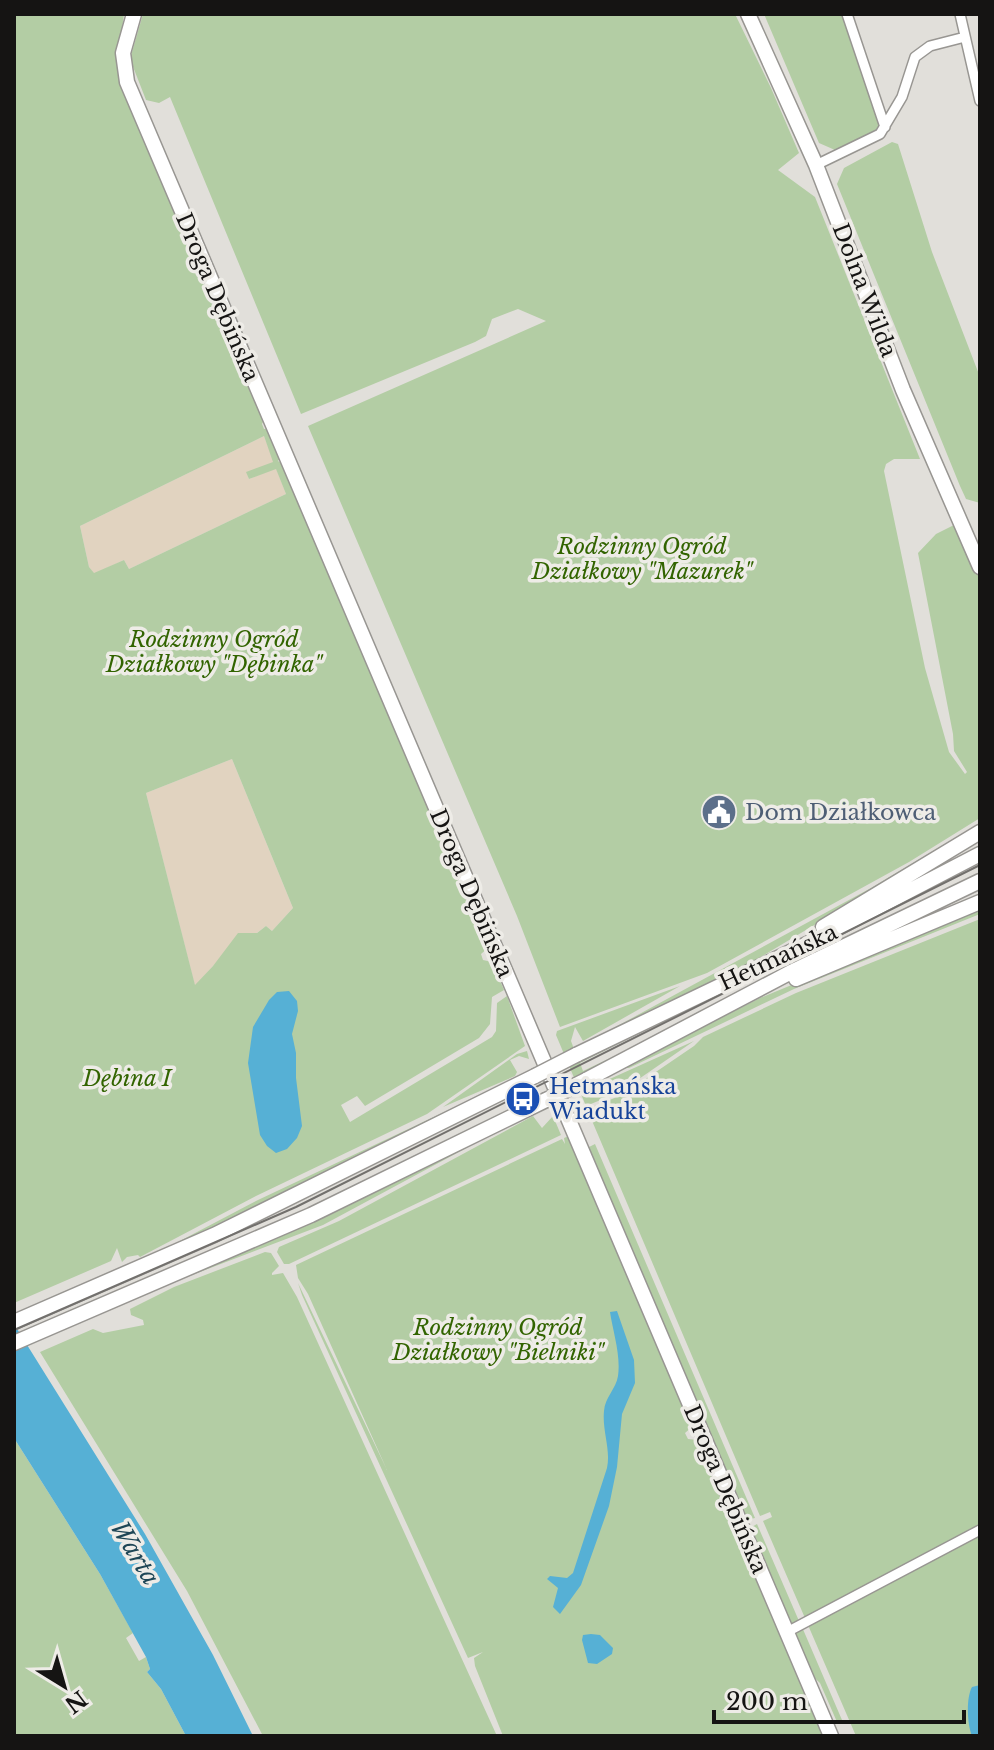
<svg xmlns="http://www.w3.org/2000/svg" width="994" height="1750" viewBox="0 0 994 1750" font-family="'Libre Baskerville',serif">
<rect width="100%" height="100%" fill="#e1dfda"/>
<path fill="#e1d3c0" d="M264 436 274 462 247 473 249 479 276 468 286 494 129 569 124 560 94 574 89 567 80 526Z
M232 759 293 908 272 931 266 926 213 966 195 986 146 793Z"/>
<path fill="#b3cda4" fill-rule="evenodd" d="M14 14H124L119 53 264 420 262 424 264 429H268L280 458 278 461 284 465 488 948 481 954 483 960 492 962 504 990 492 997 490 1024 479 1038 365 1106 357 1096 341 1105 350 1122 492 1037 496 1031 497 1003 507 996 525 1046 427 1114 256 1196 140 1257 138 1255 127 1257 122 1262 117 1248 111 1261 14 1303ZM264 436 273 462 246 472 249 479 276 469 286 494 129 569 124 560 94 573 89 567 80 526ZM232 759 293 908 272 931 266 926 257 933H238L213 966 195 985 146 793Z
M143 14H735L771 88 799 153 778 170 815 197 920 459H894L886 464 884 471 925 668 949 752 965 774 967 772 954 751 953 734 918 553 936 534 956 524 980 578V818L909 862 707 973 560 1027 517 916 308 426 546 321 518 309 492 319 486 336 475 342 301 414 170 97 159 103 146 100 130 59Z
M764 14H845L880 125 878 129 835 150 819 143Z
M892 142 898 144 932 252 980 377V503L966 499 960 486 837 184 844 168Z
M980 823V826L754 961 611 1032 610 1030 871 888Z
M980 907V914L794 989 629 1068H622L760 998Z
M980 919V1736H856L763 1521 772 1517 770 1512 760 1516 587 1109 622 1095 694 1046 703 1037 796 993Z
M680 986 583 1041 575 1027 571 1041 578 1060 654 1026 580 1063 583 1071 659 1035 584 1074 590 1088 599 1094H609L603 1082 694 1041 620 1092 586 1106 556 1035 557 1031Z
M527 1051 529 1059 519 1056 510 1060 517 1072 515 1076 443 1107 517 1054Z
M510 1081 234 1220 159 1252 258 1200Z
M533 1116 542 1128 553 1116 561 1135 289 1264H284L277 1252 279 1247 339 1221Z
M524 1117 323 1225 171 1283 172 1281Z
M569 1136 693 1426 685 1433 688 1439 698 1440 825 1736H503L475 1666 474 1658 483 1652 468 1658 302 1295 298 1283 387 1470 308 1294 298 1278 296 1265 562 1139 565 1144 564 1138Z
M595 1144 755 1518 746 1520 595 1172 589 1147Z
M265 1252 271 1253 279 1266 272 1273V1275L283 1273 297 1297 497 1736H263L187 1591 40 1352 93 1329 103 1333 144 1325 143 1320 131 1315 130 1309 174 1287Z
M14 1438 100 1574 133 1633 126 1638 139 1661 146 1657 150 1669 147 1672 161 1689 186 1736H14Z
M757 1524 799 1621 789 1625 750 1528Z
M802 1627 842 1720 837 1722 820 1683 809 1673 794 1632Z"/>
<path fill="#56b0d5" d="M289 991 297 1001 298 1011 292 1034 296 1053V1078L302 1126 297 1138 287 1149 276 1153 267 1146 260 1135 248 1063 253 1027 269 1000 277 992Z
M617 1311 634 1360 635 1383 622 1414 617 1467 609 1506 581 1585 560 1614 553 1607 558 1588 547 1579 550 1576 567 1578 573 1573 607 1468C611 1449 602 1431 604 1411 605 1397 616 1389 618 1376 621 1355 613 1332 610 1312Z
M14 1324 145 1534 213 1655 253 1736H186L161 1689 147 1672 150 1669 146 1657 100 1574 14 1438Z
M591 1634 600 1635 613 1648 612 1654 597 1664 588 1663 582 1640 583 1635Z
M980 1685V1736H972C967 1724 966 1698 972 1687Z"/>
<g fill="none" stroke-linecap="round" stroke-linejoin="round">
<defs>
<path id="street" d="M847 14 885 127
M960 14 980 101
M816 165 880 134 902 97 915 57 930 46 965 37
M787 1632 980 1530"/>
<path id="secondary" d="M134 14 123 53 127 82 831 1736
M748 14 816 165 903 390 980 567
M823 927 980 832
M796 979 980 902
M576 1055 807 944 980 854
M586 1080 793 971 980 881
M14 1322 214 1235 535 1076
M14 1343 311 1215 546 1100"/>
</defs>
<use href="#street" stroke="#989692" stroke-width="12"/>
<use href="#secondary" stroke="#989692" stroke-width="17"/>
<use href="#street" stroke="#fff" stroke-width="9"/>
<use href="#secondary" stroke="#fff" stroke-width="14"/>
<path stroke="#72706d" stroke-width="2" d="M14 1330 296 1207 980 865"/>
<defs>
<path id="secondary-bridge" d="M535 1076 576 1055
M546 1100 586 1080"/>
</defs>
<use href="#secondary-bridge" stroke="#989692" stroke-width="17" stroke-linecap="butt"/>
<use href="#secondary-bridge" stroke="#fff" stroke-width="14"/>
</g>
<defs>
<symbol id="civic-disc" viewBox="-11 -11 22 22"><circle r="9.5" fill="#5c6f8a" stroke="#eeece7"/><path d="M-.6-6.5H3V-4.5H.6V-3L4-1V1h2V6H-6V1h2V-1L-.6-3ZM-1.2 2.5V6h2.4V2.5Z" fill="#fff"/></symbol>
<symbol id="bus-disc" viewBox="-11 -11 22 22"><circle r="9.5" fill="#1a4fb4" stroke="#eeece7"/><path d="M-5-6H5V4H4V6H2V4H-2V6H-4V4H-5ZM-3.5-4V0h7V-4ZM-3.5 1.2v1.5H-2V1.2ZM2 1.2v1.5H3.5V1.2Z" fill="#fff"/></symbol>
</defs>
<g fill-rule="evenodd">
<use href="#civic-disc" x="699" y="792" width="40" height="40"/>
<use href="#bus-disc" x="503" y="1079" width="40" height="40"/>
</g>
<g text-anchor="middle" stroke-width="7" stroke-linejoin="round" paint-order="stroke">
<g font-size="22" fill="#151413" stroke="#eeece7">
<text transform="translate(865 290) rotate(69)" y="8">Dolna Wilda</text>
<text transform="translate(218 297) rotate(67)" y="8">Droga Dębińska</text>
<text transform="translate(472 893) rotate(67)" y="8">Droga Dębińska</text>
<text transform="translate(778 957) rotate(-25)" y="8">Hetmańska</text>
<text transform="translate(726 1489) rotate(67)" y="8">Droga Dębińska</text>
</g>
<g font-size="22" font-style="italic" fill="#326400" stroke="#eeece7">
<text x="642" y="554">Rodzinny Ogród<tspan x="642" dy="25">Działkowy "Mazurek"</tspan></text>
<text x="214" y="647">Rodzinny Ogród<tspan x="214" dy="25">Działkowy "Dębinka"</tspan></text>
<text x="127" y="1086">Dębina I</text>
<text x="498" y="1335">Rodzinny Ogród<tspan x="498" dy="25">Działkowy "Bielniki"</tspan></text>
</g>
<g font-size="22" fill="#4e5e75" stroke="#eeece7" text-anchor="start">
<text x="745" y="820">Dom Działkowca</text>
</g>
<g font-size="22" fill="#164399" stroke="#eeece7" text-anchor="start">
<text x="549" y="1094">Hetmańska<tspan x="549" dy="25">Wiadukt</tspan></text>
</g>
<g font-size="24" font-style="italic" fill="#1e4656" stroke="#eeece7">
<text transform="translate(135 1553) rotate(59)" y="8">Warta</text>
</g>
</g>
<rect width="994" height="1750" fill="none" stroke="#151413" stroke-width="32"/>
<g transform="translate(64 1686) rotate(143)" stroke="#eeece7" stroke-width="6" paint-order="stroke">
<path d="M0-6L14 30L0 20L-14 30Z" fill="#151413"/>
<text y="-12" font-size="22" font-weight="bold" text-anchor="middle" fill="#151413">N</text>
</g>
<path d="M714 1710v12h250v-12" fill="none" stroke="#151413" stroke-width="4"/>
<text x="726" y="1710" font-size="24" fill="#151413" stroke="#eeece7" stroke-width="6" paint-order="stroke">200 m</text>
</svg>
